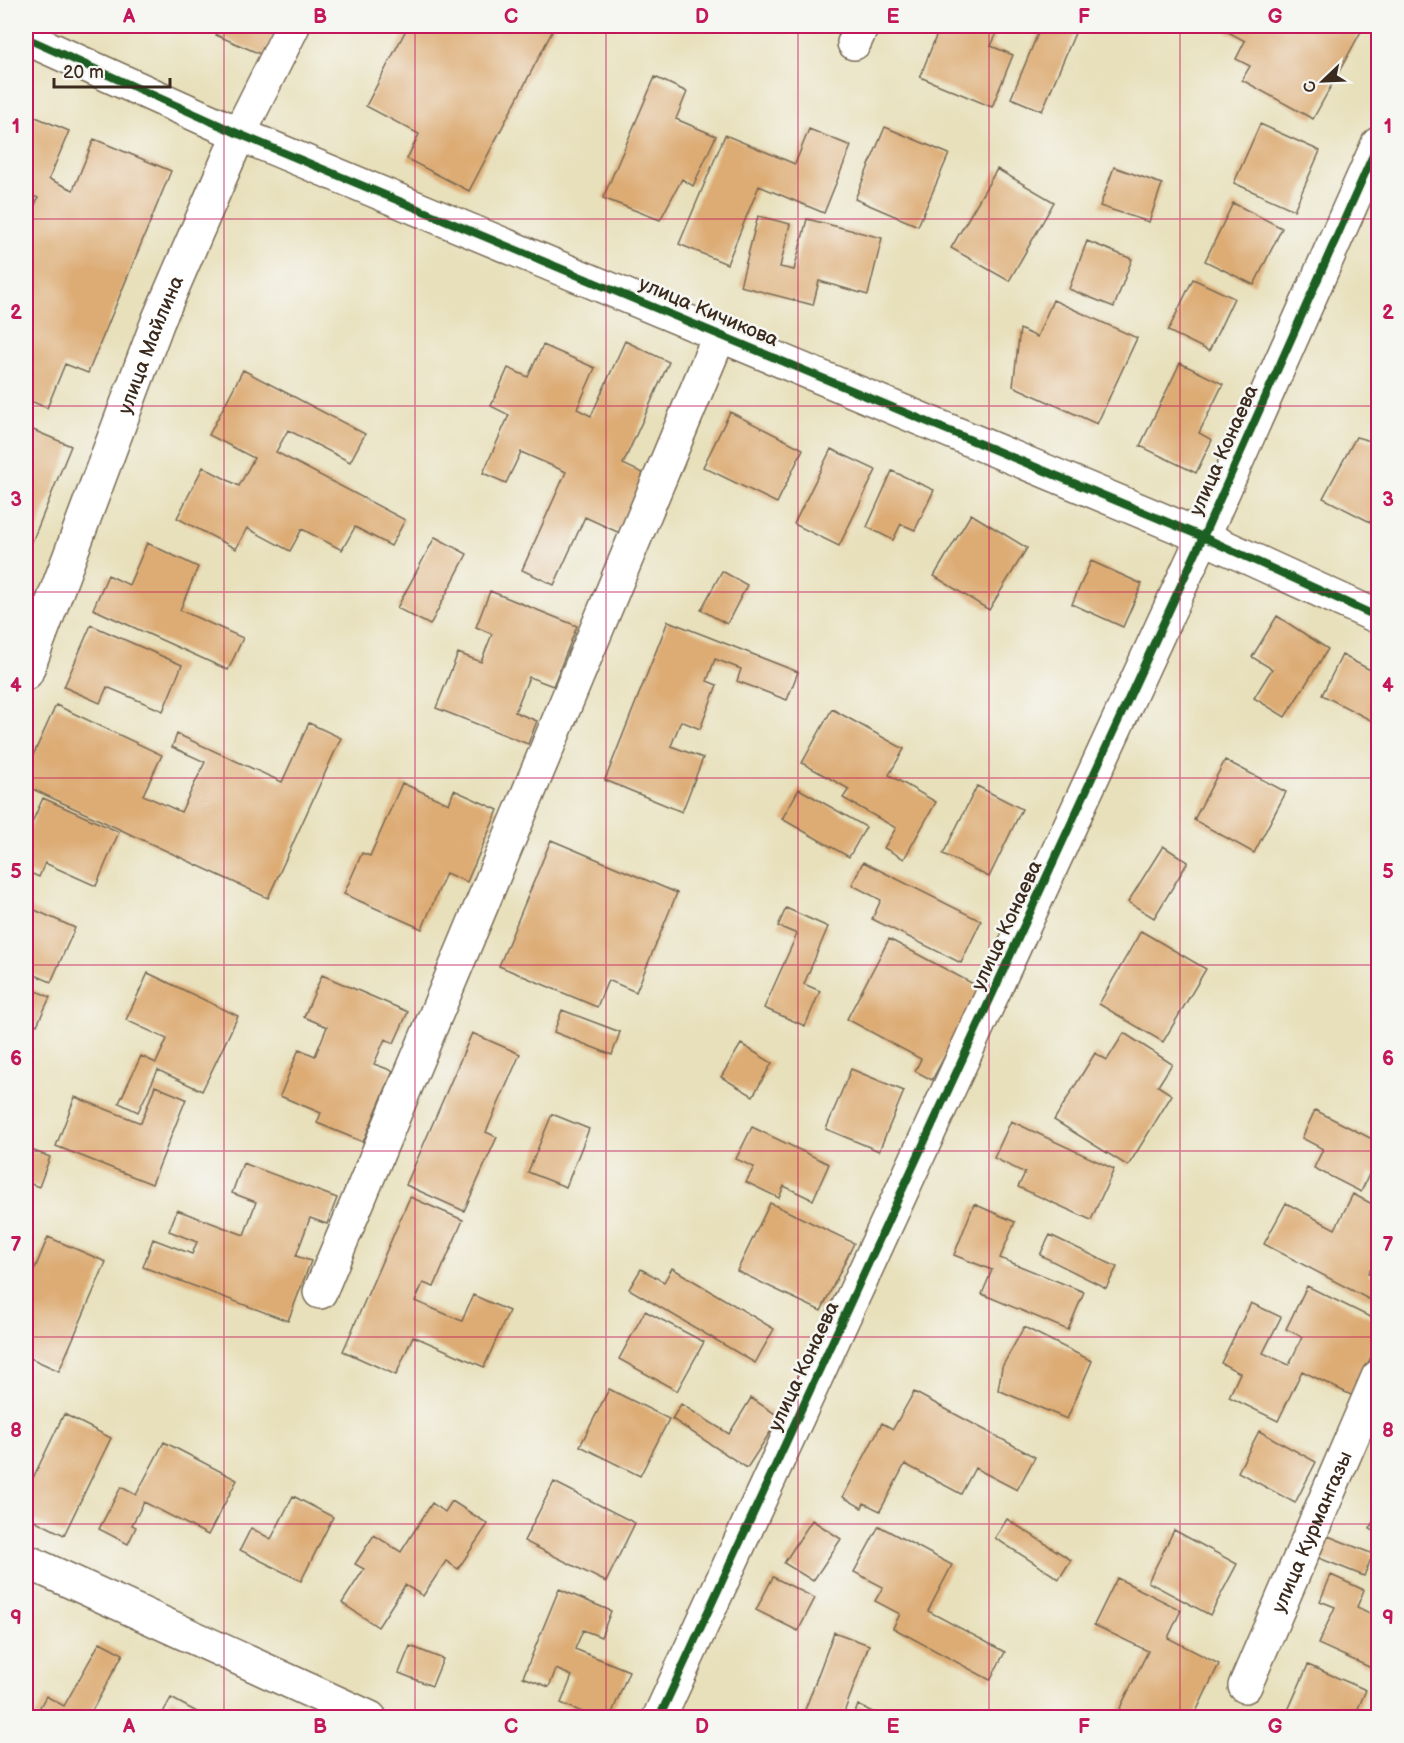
<svg xmlns="http://www.w3.org/2000/svg" width="1404" height="1743" viewBox="0 0 1404 1743" font-family="'Balsamiq Sans',sans-serif">
<rect width="100%" height="100%" fill="#f6f6f2"/>
<filter id="ink" filterUnits="userSpaceOnUse"><feTurbulence type="fractalNoise" baseFrequency=".0167" numOctaves="2"/><feDisplacementMap in="SourceGraphic" scale="12" xChannelSelector="R" yChannelSelector="G"/><feConvolveMatrix kernelMatrix="1 2 1 2 8 2 1 2 1" color-interpolation-filters="sRGB"/></filter>
<filter id="wash" filterUnits="userSpaceOnUse"><feTurbulence type="fractalNoise" baseFrequency=".008" numOctaves="4" result="noise"/><feDisplacementMap in="SourceGraphic" scale="24" xChannelSelector="R" yChannelSelector="G"/><feGaussianBlur stdDeviation="1.35" result="paint"/><feColorMatrix in="noise" values="0 0 0 0 0 0 0 0 0 0 0 0 0 0 0 0 0 1.4 0 .05"/><feComposite in="paint" operator="in"/></filter>
<g filter="url(#wash)">
<rect width="100%" height="100%" fill="#e8e0bb"/>
<g id="blocks">
<path fill="#ddac75" d="M220 26H277L265 56 216 35Z
M408 26H555L469 191 407 159 419 134 366 106Z
M940 26H1000L991 46 1013 55 992 107 920 77Z
M1041 26H1078L1042 111 1011 98Z
M1217 26H1364L1313 119 1242 80 1250 66 1236 59 1245 41Z
M655 77 687 92 676 119 716 136 693 186 682 179 660 220 603 198Z
M26 113 69 131 49 179 73 190 94 139 171 171 88 373 65 364 47 408 26 399V227L38 198 26 193Z
M1260 124 1320 151 1294 210 1234 183Z
M885 127 949 154 918 226 855 199Z
M809 129 851 146 824 213 759 186 727 264 679 244 725 135 795 164Z
M1114 167 1162 184 1149 222 1100 206Z
M997 169 1054 202 1009 281 951 248Z
M1233 203 1282 228 1254 285 1205 261Z
M758 216 790 224 780 267 794 270 807 219 882 238 868 295 819 281 813 305 740 286Z
M1087 241 1132 259 1114 307 1069 289Z
M1193 279 1234 298 1209 351 1168 331Z
M1053 300 1137 338 1097 424 1013 386 1020 329 1037 337Z
M625 341 669 362 623 464 651 477 624 535 585 517 554 585 522 570 566 472 521 452 506 483 483 473 509 415 491 406 508 368 528 377 543 345 595 368 577 409 591 416Z
M1180 363 1223 384 1199 433 1212 440 1196 473 1140 446Z
M243 370 365 434 350 462 288 430 276 452 405 520 391 546 355 527 342 550 302 529 290 551 247 528 236 549 177 518 203 467 239 486 254 458 209 435Z
M730 412 803 449 777 503 703 467Z
M26 427 71 446 26 557Z
M1356 437 1378 443V526L1323 498Z
M831 449 876 470 839 546 794 524Z
M892 471 934 490 915 530 901 524 893 540 867 527Z
M971 514 1027 548 989 610 934 576Z
M435 537 467 554 430 625 397 608Z
M147 543 198 567 180 610 243 638 228 670 93 609 108 575 129 585Z
M1091 561 1142 584 1123 627 1072 604Z
M722 571 747 585 727 624 701 610Z
M490 591 577 626 553 686 529 677 515 712 537 721 528 744 436 708 458 653 481 662 492 634 476 627Z
M1277 616 1328 649 1285 717 1254 698 1272 669 1252 657Z
M668 621 798 672 787 700 737 681 741 669 715 659 707 681 717 685 700 729 681 721 671 746 703 758 682 812 605 780Z
M91 625 182 665 163 711 107 687 100 703 64 687Z
M1342 655 1378 674V724L1322 695Z
M56 705 162 755 143 795 181 812 205 762 172 747 177 734 282 782 309 723 341 738 268 898 26 786V771Z
M832 709 904 749 889 775 936 802 904 859 884 848 896 828 843 798 849 789 802 763Z
M1225 760 1286 792 1254 853 1194 820Z
M402 783 449 804 454 790 498 810 467 882 446 873 422 929 344 894 362 853 370 856Z
M977 786 1022 809 989 877 943 854Z
M799 789 866 827 849 857 782 819Z
M43 798 119 832 96 886 45 863 39 877 26 871V836Z
M551 840 677 893 636 992 608 980 597 1007 499 966Z
M1163 846 1188 862 1154 918 1128 902Z
M863 862 981 921 961 963 872 919 881 900 852 885Z
M26 906 75 928 51 982 26 971Z
M786 908 828 927 804 984 820 991 805 1026 764 1008 797 934 778 926Z
M1141 931 1206 969 1163 1042 1099 1004Z
M889 939 981 988 932 1080 915 1071 921 1059 847 1019Z
M148 973 238 1016 202 1091 158 1070 138 1112 119 1103 141 1056 156 1063 167 1039 126 1020Z
M322 975 408 1012 394 1043 385 1039 374 1064 393 1071 363 1142 317 1123 321 1113 280 1096 299 1049 315 1056 327 1027 304 1017Z
M26 986 50 997 37 1025 26 1019Z
M562 1010 620 1032 612 1055 554 1032Z
M472 1033 520 1054 486 1132 497 1137 464 1211 406 1185Z
M1124 1033 1172 1064 1158 1086 1172 1095 1128 1166 1054 1120 1095 1053 1107 1060Z
M741 1044 772 1063 753 1096 721 1077Z
M851 1069 904 1091 879 1151 826 1129Z
M155 1086 186 1099 152 1184 56 1146 75 1097 141 1123Z
M1315 1110 1378 1142V1176L1370 1172 1361 1192 1314 1168 1323 1149 1302 1138Z
M552 1114 589 1129 566 1187 528 1172Z
M1011 1121 1114 1169 1091 1220 1018 1187 1025 1173 994 1158Z
M752 1127 829 1164 813 1200 784 1186 779 1198 746 1182 754 1167 736 1159Z
M26 1148 50 1157 39 1187 26 1182Z
M243 1163 337 1198 327 1224 310 1218 296 1256 311 1261 288 1321 143 1267 153 1239 192 1254 197 1242 169 1231 177 1210 244 1235 256 1202 232 1193Z
M1353 1194 1378 1207V1255L1368 1273 1378 1279V1304L1264 1244 1286 1203 1335 1229Z
M410 1197 463 1220 434 1287 423 1283 415 1301 462 1321 473 1295 509 1311 484 1367 413 1336 396 1375 343 1351Z
M770 1203 854 1243 821 1311 737 1271Z
M974 1204 1015 1222 1000 1258 1084 1292 1068 1330 982 1294 992 1270 954 1255Z
M1050 1235 1117 1267 1106 1288 1040 1255Z
M48 1237 106 1262 59 1371 26 1356V1290Z
M672 1268 774 1329 755 1363 629 1289 641 1269 664 1282Z
M1307 1286 1378 1321V1342L1353 1396 1302 1371 1278 1421 1229 1397 1240 1373 1221 1363 1251 1303 1281 1317 1263 1353 1289 1365 1302 1337 1286 1329Z
M645 1311 704 1342 677 1391 619 1359Z
M1024 1327 1092 1361 1067 1419 998 1390 1002 1367Z
M609 1389 669 1419 640 1476 580 1446Z
M914 1392 1035 1457 1017 1490 975 1468 961 1494 905 1464 880 1511 864 1503 862 1508 843 1497 882 1423 893 1429Z
M751 1398 780 1417 747 1468 672 1419 681 1404 729 1434Z
M64 1414 111 1438 64 1535 26 1516V1474L33 1478Z
M1259 1431 1316 1462 1295 1503 1238 1472Z
M164 1442 237 1480 208 1535 144 1502 132 1525 136 1527 128 1544 99 1529 121 1487 136 1495Z
M554 1482 635 1523 606 1582 524 1541Z
M293 1496 333 1517 301 1581 240 1550 251 1528 271 1539Z
M452 1501 488 1524 458 1569 446 1561 423 1596 405 1585 378 1627 342 1603 364 1569 355 1564 374 1535 401 1552 432 1503 445 1512Z
M1378 1509V1533L1370 1529Z
M1007 1519 1071 1560 1059 1579 995 1538Z
M812 1520 841 1539 813 1581 784 1563Z
M879 1526 952 1565 928 1611 1005 1652 990 1680 893 1628 900 1614 875 1601 883 1587 854 1572Z
M1174 1530 1237 1564 1210 1615 1148 1582Z
M1328 1536 1373 1554 1364 1576 1319 1558Z
M1331 1575 1364 1590 1357 1607 1378 1617V1671L1318 1644 1335 1607 1320 1601Z
M773 1577 815 1598 798 1631 756 1610Z
M1117 1578 1181 1610 1168 1638 1219 1664 1193 1718H1135L1119 1710 1148 1651 1094 1625Z
M559 1589 611 1611 601 1637 583 1630 575 1649 629 1671 610 1718H596L561 1703 572 1676 556 1669 549 1687 523 1677Z
M834 1632 869 1645 842 1718H802Z
M100 1642 123 1654 88 1718H34L46 1696 64 1706Z
M410 1646 443 1659 432 1686 399 1673Z
M1308 1665 1366 1690 1354 1718H1292L1286 1715Z
M171 1698 208 1718H160Z
M858 1705 885 1718H853Z"/>
</g>
</g>
<g filter="url(#ink)">
<use href="#blocks" fill-opacity="0" stroke="#786a55" stroke-width="1.5"/>
<g fill="none" stroke-linecap="round" stroke-linejoin="round">
<defs>
<g id="minor">
<path d="M26 38 239 134 1203 537 1378 617"/>
<path d="M854 43 862 26"/>
<path id="s1" d="M26 673 158 321 239 134 293 26"/>
<path d="M320 1292 720 334"/>
<path d="M26 1561 370 1718"/>
<path id="s2" d="M1245 1686 1378 1377"/>
<path d="M659 1718 1203 537 1378 144"/>
</g>
</defs>
<use href="#minor" stroke="#786a55" stroke-width="36"/>
<use href="#minor" stroke="#fff" stroke-width="33"/>
<defs>
<path id="cycleway" d="M26 38 239 134 1203 537 1378 617
M659 1718 1203 537 1378 144"/>
</defs>
<use href="#cycleway" stroke="#f6f6f2" stroke-width="11"/>
<use href="#cycleway" stroke="#1b5e20" stroke-width="8"/>
</g>
</g>
<path fill="none" stroke="#c2185b" stroke-width="1.5" stroke-opacity="0.55" d="M224 26V1718M415 26V1718M606 26V1718M798 26V1718M989 26V1718M1180 26V1718M26 219H1378M26 406H1378M26 592H1378M26 778H1378M26 965H1378M26 1151H1378M26 1337H1378M26 1524H1378"/>
<g text-anchor="middle" stroke-width="5" stroke-linejoin="round" paint-order="stroke">
<g font-size="20" fill="#3b2a1e" stroke="#f6f6f2">
<text transform="translate(709 311) rotate(23)" y="7">улица Кичикова</text>
<text dy="7" stroke="none"><textPath href="#s1" startOffset="351">улица Майлина</textPath></text>
<text transform="translate(1223 450) rotate(-66)" y="7">улица Конаева</text>
<text transform="translate(1006 925) rotate(-65)" y="7">улица Конаева</text>
<text transform="translate(803 1366) rotate(-65)" y="7">улица Конаева</text>
<text dy="7" stroke="none"><textPath href="#s2" startOffset="168">улица Курмангазы</textPath></text>
</g>
</g>
<rect width="1404" height="1743" fill="none" stroke="#f6f6f2" stroke-width="66"/>
<g transform="translate(1323 81) rotate(247)" stroke="#f6f6f2" stroke-width="4.5" paint-order="stroke">
<path d="M0-4.5L10 22L0 15L-10 22Z" fill="#3b2a1e"/>
<text y="-9" font-size="16" font-weight="bold" text-anchor="middle" fill="#3b2a1e">С</text>
</g>
<path d="M54 78v9h116v-9" fill="none" stroke="#3b2a1e" stroke-width="3"/>
<text x="63" y="78" font-size="18" fill="#3b2a1e" stroke="#f6f6f2" stroke-width="4.5" paint-order="stroke">20 m</text>
<rect x="33" y="33" width="1338" height="1677" fill="none" stroke="#c2185b" stroke-width="2"/>
<g font-size="20" text-anchor="middle" font-weight="bold" fill="#c2185b">
<text x="129" y="23">A</text>
<text x="320" y="23">B</text>
<text x="511" y="23">C</text>
<text x="702" y="23">D</text>
<text x="893" y="23">E</text>
<text x="1084" y="23">F</text>
<text x="1275" y="23">G</text>
<text x="16" y="133">1</text>
<text x="1388" y="133">1</text>
<text x="16" y="319">2</text>
<text x="1388" y="319">2</text>
<text x="16" y="506">3</text>
<text x="1388" y="506">3</text>
<text x="16" y="692">4</text>
<text x="1388" y="692">4</text>
<text x="16" y="878">5</text>
<text x="1388" y="878">5</text>
<text x="16" y="1065">6</text>
<text x="1388" y="1065">6</text>
<text x="16" y="1251">7</text>
<text x="1388" y="1251">7</text>
<text x="16" y="1437">8</text>
<text x="1388" y="1437">8</text>
<text x="16" y="1624">9</text>
<text x="1388" y="1624">9</text>
<text x="129" y="1733">A</text>
<text x="320" y="1733">B</text>
<text x="511" y="1733">C</text>
<text x="702" y="1733">D</text>
<text x="893" y="1733">E</text>
<text x="1084" y="1733">F</text>
<text x="1275" y="1733">G</text>
</g>
</svg>
